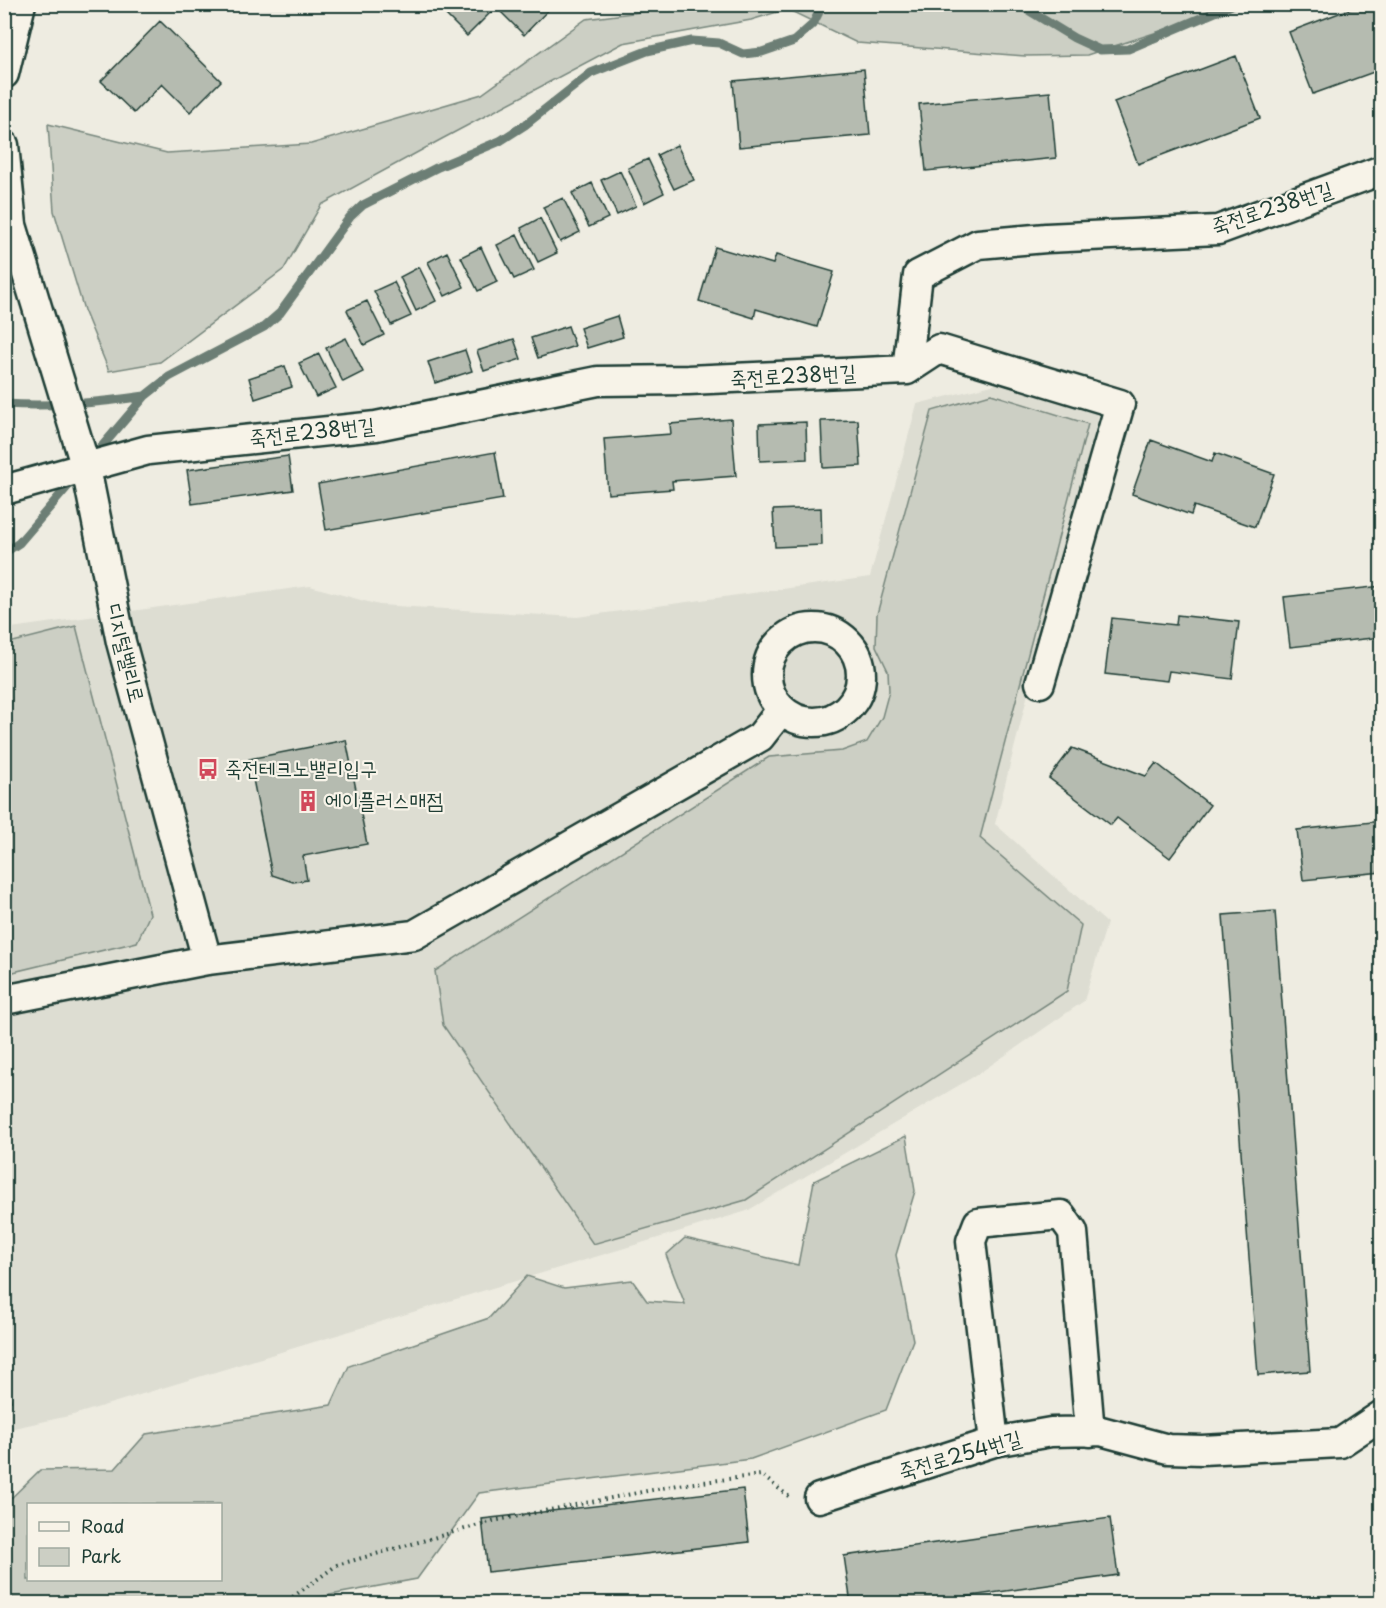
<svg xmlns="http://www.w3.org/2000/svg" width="1386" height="1608" viewBox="0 0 1386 1608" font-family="'Playpen Sans','Poor Story',sans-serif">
<rect width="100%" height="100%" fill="#eeece1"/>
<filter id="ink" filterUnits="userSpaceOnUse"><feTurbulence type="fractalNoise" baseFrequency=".0167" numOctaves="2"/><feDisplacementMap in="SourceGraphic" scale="12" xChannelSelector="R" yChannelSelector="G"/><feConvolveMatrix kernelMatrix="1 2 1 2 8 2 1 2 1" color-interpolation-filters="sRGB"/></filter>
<g filter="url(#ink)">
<path fill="#ddddd2" d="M1008 381 1100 409 995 824 1107 923 1084 1001 978 1074 747 1211 73 1415 5 1430 4 629 310 586 379 605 577 617 870 577 917 404Z"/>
<path fill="#cccfc4" stroke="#76867c" stroke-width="1.5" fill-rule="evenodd" d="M685 4 1240 5 1087 55 1025 56 857 43 787 9 751 20 623 43 440 140 321 205 284 269 160 362 109 371 84 310 54 211 48 124 167 153 311 144 482 94 586 19 678 7Z
M991 394 1088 424 980 838 1081 925 1067 991 746 1200 593 1244 443 1025 435 971 769 757 842 751 867 742 882 717 889 691 888 671 876 646 877 614 932 411Z
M76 626 150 914 137 942 5 974V644Z
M906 1136 915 1191 896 1255 913 1340 886 1410 751 1459 479 1493 417 1579 287 1603H5V1504L40 1470 115 1469 146 1434 331 1405 349 1366 489 1318 527 1276 564 1288 632 1280 647 1301 685 1304 666 1255 685 1238 798 1265 814 1181ZM220 1504V1580H28V1504Z"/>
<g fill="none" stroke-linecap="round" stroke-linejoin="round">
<path stroke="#6c7e74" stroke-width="9" d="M1018 4 1074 38 1100 50 1128 49 1234 4
M4 404C54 407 96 403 145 396
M93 457 145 396 169 377 264 327 280 313 350 217 363 205 438 167 500 141 525 125 591 73 647 51 692 41 719 43 743 54 762 52 794 41 813 24 823 4
M4 553 19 543 74 479"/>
</g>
<path fill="#b5bbb0" stroke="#1f3d34" stroke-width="1.5" d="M435 4H554L524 35 496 7 467 36Z
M1363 4H1382V69L1313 94 1289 32Z
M160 21 221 81 190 112 162 84 134 113 101 81Z
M1236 56 1260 118 1138 164 1114 102Z
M864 69 870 135 739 147 733 81Z
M1050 92 1056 158 926 171 919 104Z
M677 145 694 180 674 189 657 155Z
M648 159 664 193 644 203 628 168Z
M620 171 636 206 617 215 601 180Z
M592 183 608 218 589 227 572 193Z
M563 198 580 232 560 242 543 207Z
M540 218 557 253 538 262 521 228Z
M517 235 534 270 514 279 497 245Z
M481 247 497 282 478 291 461 257Z
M715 247 773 264 776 255 834 272 817 327 756 309 754 318 699 301Z
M447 252 464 287 445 296 428 262Z
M419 267 436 301 416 311 400 277Z
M394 282 411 316 391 325 374 291Z
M367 301 384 335 364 345 347 310Z
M617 316 623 337 587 348 580 328Z
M568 326 575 346 538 358 531 338Z
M346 338 363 372 343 382 326 348Z
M514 339 521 359 484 371 477 351Z
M465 350 472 371 435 383 428 362Z
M319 354 336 388 316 397 299 363Z
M285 366 292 387 255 399 249 378Z
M731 419 736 476 672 481 673 489 608 494 604 439 671 434 670 424Z
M858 420 861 466 823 468 821 421Z
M806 422 807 459 760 461 759 424Z
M1151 440 1212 462 1215 453 1274 474 1255 527 1194 506 1191 515 1132 494Z
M495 452 503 499 326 530 318 484Z
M288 456 293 490 192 504 187 470Z
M821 508 822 545 775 547 773 510Z
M1382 586V637L1290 647 1284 597Z
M1177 615 1239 622 1232 679 1169 671 1167 681 1105 674 1112 618 1176 625Z
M346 740 367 844 303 856 307 880 293 882 272 875 249 759Z
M1072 748 1146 776 1156 763 1210 805 1170 858 1117 818 1111 825 1049 778Z
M1382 821V872L1303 880 1297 830Z
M1275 911 1310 1371 1258 1375 1223 915Z
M4 1357 11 1401 4 1402Z
M743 1489 749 1542 488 1572 482 1519Z
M1110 1518 1118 1575 915 1604H851L844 1556Z"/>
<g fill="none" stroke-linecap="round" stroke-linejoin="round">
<defs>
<path id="minor" d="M4 74 21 4
M4 145 12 225 86 468 121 642 207 960 4 1000
M907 370 939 349 1120 404 1040 683
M4 490 148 450 376 426 598 381 688 380 907 370 918 275 978 244 1046 238 1218 230 1382 170
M767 675a47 47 0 1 1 94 0a47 47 0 1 1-94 0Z
M207 960 414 935 760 737 782 709
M994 1442 971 1241 978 1223 1061 1215 1073 1232 1090 1432
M819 1498 994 1442 1051 1432 1101 1431 1168 1449 1202 1450 1340 1443 1382 1415"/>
</defs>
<use href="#minor" stroke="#1f3d34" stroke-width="33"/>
<path stroke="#1f3d34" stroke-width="4" stroke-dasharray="1.5 4.5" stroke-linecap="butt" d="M283 1604 337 1565 493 1521 678 1485 761 1475 791 1498"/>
<use href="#minor" stroke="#f7f3e8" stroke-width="28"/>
</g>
</g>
<defs>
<symbol id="bus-bare" viewBox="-9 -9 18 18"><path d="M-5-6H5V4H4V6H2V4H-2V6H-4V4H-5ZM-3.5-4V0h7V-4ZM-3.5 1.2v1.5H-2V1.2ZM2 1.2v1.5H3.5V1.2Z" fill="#d1495b" stroke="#f7f3e8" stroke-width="2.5" paint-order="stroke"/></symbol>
<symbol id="building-bare" viewBox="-9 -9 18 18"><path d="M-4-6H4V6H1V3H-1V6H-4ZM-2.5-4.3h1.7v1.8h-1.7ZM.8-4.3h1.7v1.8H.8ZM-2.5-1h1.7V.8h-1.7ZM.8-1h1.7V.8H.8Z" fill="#d1495b" stroke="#f7f3e8" stroke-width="2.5" paint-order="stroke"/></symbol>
</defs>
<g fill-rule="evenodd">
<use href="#bus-bare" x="193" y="754" width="30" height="30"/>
<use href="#building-bare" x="293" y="786" width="30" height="30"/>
</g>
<g text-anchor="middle" stroke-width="4.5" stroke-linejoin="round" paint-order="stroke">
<g font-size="21" fill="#1f3d34" stroke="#f7f3e8">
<text transform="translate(1272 208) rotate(-18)" y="7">죽전로238번길</text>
<text transform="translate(793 376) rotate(-3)" y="7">죽전로238번길</text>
<text transform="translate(312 432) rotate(-6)" y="7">죽전로238번길</text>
<text transform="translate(125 653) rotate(76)" y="7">디지털벨리로</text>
<text transform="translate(960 1455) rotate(-16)" y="7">죽전로254번길</text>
</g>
<g font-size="21" fill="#1f3d34" stroke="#f7f3e8" text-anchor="start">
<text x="225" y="776">죽전테크노밸리입구</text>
<text x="325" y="808">에이플러스매점</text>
</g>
</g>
<rect width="1386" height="1608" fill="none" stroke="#f7f3e8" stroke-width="24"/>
<rect x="12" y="12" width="1362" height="1584" fill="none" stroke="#1f3d34" stroke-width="2" filter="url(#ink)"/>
<rect x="27" y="1503" width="195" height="78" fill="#f7f3e8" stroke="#a1aaa0" stroke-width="1.5"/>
<rect x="39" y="1522" width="30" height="9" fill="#f7f3e8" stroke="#a1aaa0" stroke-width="1.5"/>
<text x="81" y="1533" font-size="18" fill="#1f3d34">Road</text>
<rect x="39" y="1548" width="30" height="18" fill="#cccfc4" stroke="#a1aaa0" stroke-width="1.5"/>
<text x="81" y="1563" font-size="18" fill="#1f3d34">Park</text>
</svg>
